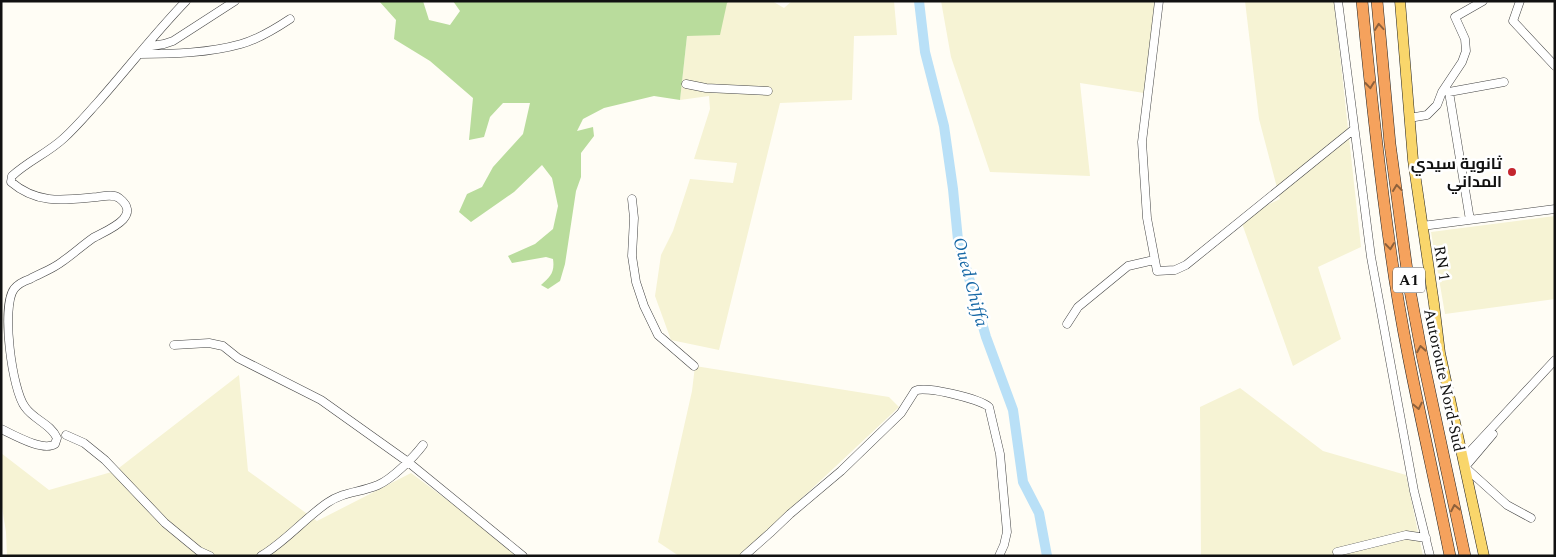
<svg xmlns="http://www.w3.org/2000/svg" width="1556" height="557" viewBox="0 0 1556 557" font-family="Spectral,Cairo,serif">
<rect width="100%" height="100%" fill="#fffdf5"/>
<path fill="#f6f3d4" d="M729 1H772L784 8 792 1H894L897 35 854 36 852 100 780 103 719 350 671 340 655 296 661 255 673 231 690 179 733 183 737 163 694 159 710 109 709 96 680 100 687 36Z
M941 1H1155L1144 93 1080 83 1090 176 990 172 951 57Z
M1245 1H1334L1361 247 1318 267 1341 339 1293 366 1240 218 1280 199 1259 119Z
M1555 216V299L1445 314 1431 232Z
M695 366 889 397 899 407 740 556H679L658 542 692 391Z
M239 375 248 471 317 521 411 473 520 554V556H7L6 532 1 501V453L49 490 115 471Z
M1240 388 1323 451 1406 475 1423 556H1201L1200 407Z"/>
<path fill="#b9dc9c" d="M379 1H423L429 20 450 25 460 11 453 1H729L727 3 720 35 687 36 680 100 654 96 604 108 583 119 577 131 593 127 594 136 581 153V177L576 191 565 264 560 281 548 289 541 285C550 277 555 273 553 259L546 257 512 263 508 256 535 244 553 229 558 206 552 178 542 165 514 192 471 222 459 212 467 194 482 187 493 167 523 134 530 103H503L490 117 484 137 469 140 473 98 430 61 394 39 396 20Z"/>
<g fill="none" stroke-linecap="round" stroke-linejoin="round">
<path stroke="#b9e0f7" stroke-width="10" d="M919 1 925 52 944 126 953 189 958 240 986 337 1013 410 1023 482 1039 513 1047 556"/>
<defs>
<path id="minor" d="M1159 1 1142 142 1147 218 1157 271 1175 270 1186 265 1353 130
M1338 1 1371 257 1414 491 1430 556
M1520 1 1513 21 1555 66
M145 47 164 44 173 41 235 1
M140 54C173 54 209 53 241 44 259 39 275 29 290 19
M686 84 706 88 768 91
M1409 118 1427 115 1437 105 1442 92 1462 62 1466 51 1465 39 1455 17 1483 1
M632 199 634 218 632 256 636 282 644 306 658 335 694 366
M1470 220 1449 92 1504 82
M1422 226 1555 209
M1067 324 1078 307 1128 266 1154 260
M174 345 209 343 223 346 238 358 321 400 408 462 523 556
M1 429C14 435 43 452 55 444L57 438C51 424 34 420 25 407 12 390 1 307 14 289 18 284 24 281 30 279 41 273 53 269 63 261 73 254 83 245 93 238 105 231 144 217 119 198 113 194 105 196 97 197 65 200 38 205 11 182L12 176C28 161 48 153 64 138 76 127 87 114 98 102 128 68 155 33 186 1
M66 435 84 443 105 460 165 523 199 551 210 556
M1463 459 1555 360
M1465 467 1493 434
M1466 468 1507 505 1531 518
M1337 552 1406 535 1426 538
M261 556C285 542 304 519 327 503 345 491 359 493 378 485 392 479 414 457 423 445
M744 556 770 533 790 514 841 471 901 413 915 391C924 385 980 399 989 407L1000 454 1007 532 1004 545 999 556"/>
<path id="major" d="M1400 1 1413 160 1434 304 1440 353 1484 556"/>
<path id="highway" d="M1362 1C1370 86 1379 170 1391 254 1405 356 1430 455 1450 556
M1377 1 1390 144 1409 285 1422 355 1465 556"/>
</defs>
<use href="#minor" stroke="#444" stroke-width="9"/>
<use href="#major" stroke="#222" stroke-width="11"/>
<use href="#highway" stroke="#222" stroke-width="12"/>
<use href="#minor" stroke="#fff" stroke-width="8"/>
<use href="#major" stroke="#f9d66b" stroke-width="10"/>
<use href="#highway" stroke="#f5a25d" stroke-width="11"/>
</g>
<defs><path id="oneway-chevron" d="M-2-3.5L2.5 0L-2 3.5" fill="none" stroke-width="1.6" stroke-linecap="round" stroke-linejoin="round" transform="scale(1.25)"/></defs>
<g stroke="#8e613b">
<use href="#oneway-chevron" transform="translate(1379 27) rotate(-95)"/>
<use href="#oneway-chevron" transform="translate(1370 85) rotate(84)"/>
<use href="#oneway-chevron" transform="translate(1397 188) rotate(-97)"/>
<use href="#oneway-chevron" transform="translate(1390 246) rotate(84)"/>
<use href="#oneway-chevron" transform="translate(1421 349) rotate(-100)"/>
<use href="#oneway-chevron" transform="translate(1418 406) rotate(78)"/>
<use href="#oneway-chevron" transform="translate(1455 508) rotate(-101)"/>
</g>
<circle fill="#c4262e" stroke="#fff" stroke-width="2" cx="1512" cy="172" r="5"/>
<g text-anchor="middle" stroke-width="5" stroke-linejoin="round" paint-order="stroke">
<rect fill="#fff" stroke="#585858" stroke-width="1" x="1393" y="267.5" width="32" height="25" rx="4"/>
<g font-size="15" font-weight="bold" fill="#111">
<text x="1409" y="285">A1</text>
</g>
<g font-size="16" font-weight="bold" fill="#111" stroke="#fff" text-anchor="end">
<text x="1502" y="169">ثانوية سيدي<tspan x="1502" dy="18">المداني</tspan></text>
</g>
<g font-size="16" fill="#111" stroke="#fff">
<text transform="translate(1443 263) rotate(81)" y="6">RN 1</text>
<text transform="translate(1445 380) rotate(78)" y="6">Autoroute Nord-Sud</text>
</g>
<g font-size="18" font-style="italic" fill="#1768a6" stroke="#fff">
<text transform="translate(971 282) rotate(75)" y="6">Oued Chiffa</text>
</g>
</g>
<rect width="1556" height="557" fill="none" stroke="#111111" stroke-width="5"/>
</svg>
